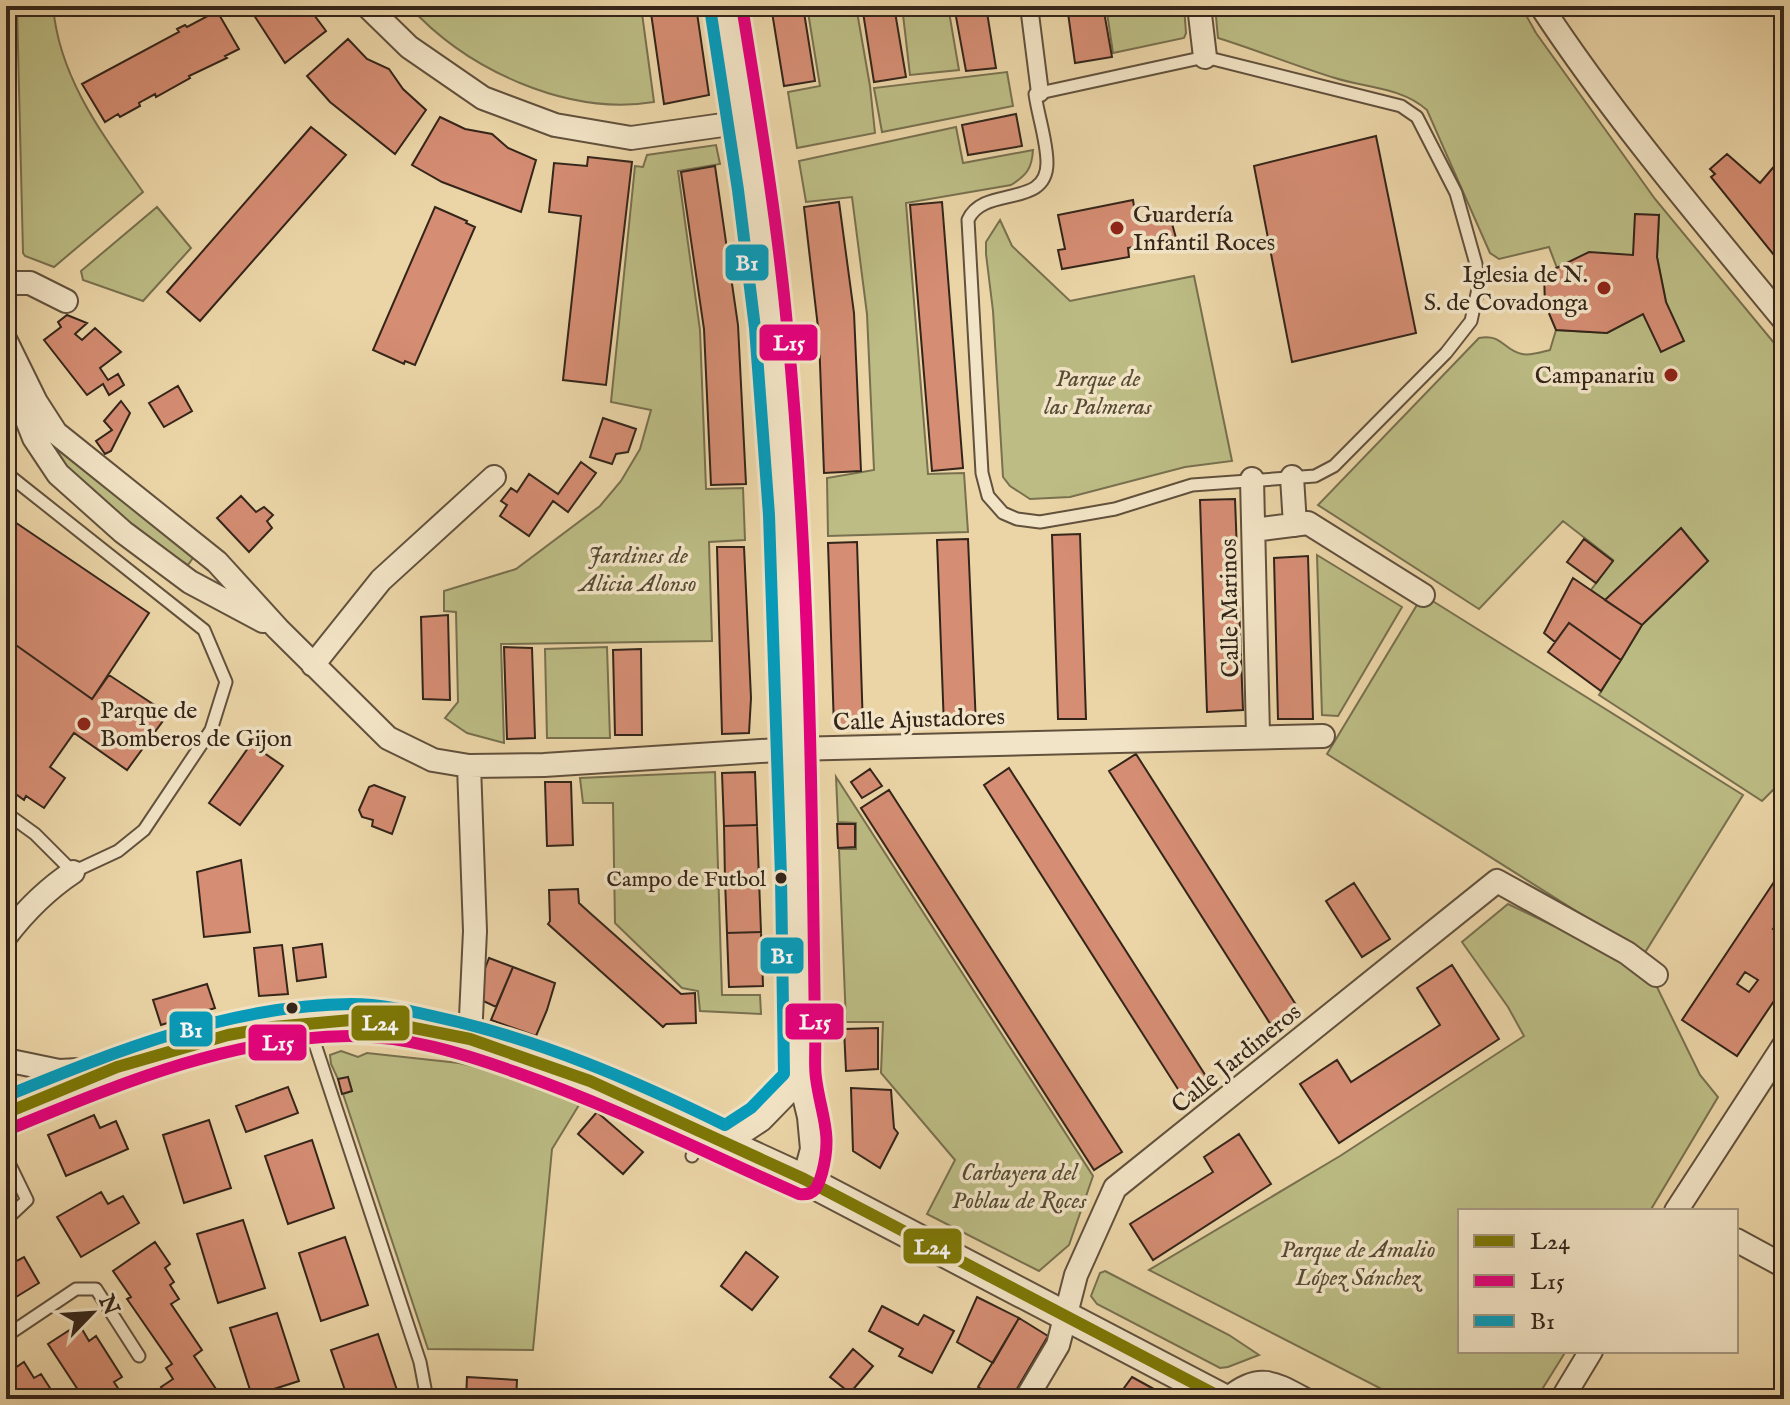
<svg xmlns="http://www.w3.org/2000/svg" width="1790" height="1405" viewBox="0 0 1790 1405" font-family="'IM FELL English',serif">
<rect width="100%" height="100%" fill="#ebd5a7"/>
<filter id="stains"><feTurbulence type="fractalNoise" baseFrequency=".0025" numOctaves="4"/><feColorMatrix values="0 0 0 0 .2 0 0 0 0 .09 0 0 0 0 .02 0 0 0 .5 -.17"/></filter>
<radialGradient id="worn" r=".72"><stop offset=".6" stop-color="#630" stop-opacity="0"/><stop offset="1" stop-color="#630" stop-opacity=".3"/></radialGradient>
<path fill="#bcbc84" stroke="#78704f" stroke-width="2" d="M17 6H53C59 78 103 135 143 192L54 267 25 256 23 253Z
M409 6H641L654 102C567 116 467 70 409 6Z
M807 6H856L870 86 875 133 797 148 788 92 820 86Z
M902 6H948L959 70 910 75Z
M1106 6H1184L1186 33 1184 38 1113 53Z
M1215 6H1448L1452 12 1522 8 1536 33 1655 199 1784 355V775L1776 787 1762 801 1599 695 1642 625 1708 561 1681 529 1605 600 1591 590 1613 560 1563 521 1479 609 1318 505 1479 338C1502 333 1504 351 1522 354 1530 356 1542 352 1550 350L1556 330 1607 333 1666 302 1657 257 1659 216 1633 255 1557 268 1549 247 1499 259 1490 253 1427 110C1401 87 1366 88 1335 78 1295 66 1257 50 1218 38Z
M1007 72 1013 106 882 132 874 88Z
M956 127 963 163 1033 150C1032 168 1027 175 1011 185L906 203 928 474 964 473 968 532 828 536 827 478 874 470 867 314 852 197 806 202 799 161Z
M716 145 720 164 678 171 700 330 706 489 743 488 745 540 709 542 712 641 501 644 504 743 467 733 445 718 458 702 456 612 444 611V591L516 569 600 506 621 481 640 449 651 410 611 402 635 166 643 167 647 155Z
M157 207 191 248 143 301 83 280 81 271Z
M1000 220 1012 246 1070 301 1194 276 1232 461 1185 467 1070 497 1030 499 1010 486 1003 477 993 311 986 254V242Z
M49 437 195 555 188 565C143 539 69 486 49 437Z
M1317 555 1402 607 1338 716 1322 715Z
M1423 595 1743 795 1644 954 1327 754Z
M607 647 610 738H547L545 649Z
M715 772 722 995H760L761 1014 700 1011 698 991 682 988 615 923 613 803H583L580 778Z
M836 777 1093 1176 1069 1245 1039 1271 927 1214 955 1160 881 1073 883 1022H846L839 849H856V823L838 822Z
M1508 904 1631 963 1655 983 1700 1075 1718 1097 1650 1211H1460V1351H1566L1536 1399H1401L1149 1270 1340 1156 1524 1036 1508 1007 1462 942Z
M341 1051 358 1057 367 1053 459 1063 517 1076 579 1105 552 1149 533 1350 428 1349 343 1094 352 1091 348 1078 338 1079 331 1064 330 1055Z
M1105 1271 1229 1335 1259 1355 1228 1367 1220 1368 1097 1304 1091 1296 1100 1273Z"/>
<path fill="#d58d73" stroke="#34251a" stroke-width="2" fill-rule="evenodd" d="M248 6H313L309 8 326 31 285 63Z
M650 6H696L709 95 664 104Z
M771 6H803L815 81 784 86Z
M862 6H894L906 77 874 82Z
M954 6H986L996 68 966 71Z
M1067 6H1103L1112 57 1075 63Z
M217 11 239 49 225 56 227 58 189 76 190 78 156 97 155 94 144 100 139 103 140 106 120 117 118 114 105 122 82 84 179 32 177 29 185 25 187 27Z
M348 39 367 59 389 69 403 89 426 110 395 154 330 102 307 76Z
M1016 114 1022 146 968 155 962 125Z
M440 117 465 129 492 134 508 148 536 160 521 212 442 182 412 165Z
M311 127 346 155 200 321 167 292Z
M1376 136 1416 333 1292 362 1254 166Z
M1727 154 1760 183 1777 163 1784 169V273L1782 265 1711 177 1715 174 1710 169Z
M588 157 632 162 606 385 563 380 581 216 549 212 554 163 587 166Z
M715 166 738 325 746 484 711 485 704 329 681 172Z
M1133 200 1136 219 1169 213 1176 238 1128 248 1129 257 1062 269 1058 250 1065 249 1058 215Z
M839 202 854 313 861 471 824 473 819 336 804 207Z
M942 202 963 468 932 471 910 205Z
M435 207 467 221 466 223 475 227 415 365 405 361 404 364 373 350Z
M1635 214 1659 215 1657 257 1666 302 1684 341 1661 352 1643 314 1607 333 1556 330 1545 304 1544 274 1589 252 1633 255Z
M67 315 87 323 75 334 82 340 95 328 121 352 100 368 108 380 118 374 124 385 109 395 103 384 87 395 44 340 61 327 58 322Z
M178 386 192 411 164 427 149 403Z
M121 401 130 413 111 451 105 454 96 441 112 430 104 421Z
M603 418 636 429 628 452 616 454 612 464 590 457Z
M581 462 596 473 568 512 553 501 529 536 500 516 507 505 501 501 511 488 517 492 529 474 558 494Z
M241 496 256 512 264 507 273 515 267 521 272 528 249 552 217 518Z
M1235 499 1243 710 1207 712 1200 500Z
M6 516 149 613 92 699 6 638Z
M1681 528 1708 561 1642 625 1605 600Z
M1080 534 1086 719H1058L1052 535Z
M968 539 976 725 944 727 937 540Z
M1584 539 1613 561 1596 583 1567 562Z
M857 542 863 728H834L828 543Z
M717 547H744L751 698 749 733 722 734Z
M1308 556 1313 719H1278L1274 558Z
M1573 578 1642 625 1621 660 1569 623 1555 642 1544 633Z
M448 615 450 700 423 699 421 617Z
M1569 623 1621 660 1601 691 1548 652Z
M6 638 92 699 109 675 168 714 127 770 74 733 50 767 65 778 44 808 26 796 24 800 6 787Z
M504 647 532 648 535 738 507 739Z
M641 649 642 735H615L613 650Z
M251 744 283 766 240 825 209 803Z
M1136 754 1298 1008 1271 1025 1109 771Z
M1009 768 1209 1081 1183 1097 984 785Z
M870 769 882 786 862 798 851 782Z
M755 772 757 825 724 826 722 773Z
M545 782H571L573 845 547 846Z
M374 785 405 797 392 834 372 826 373 820 362 817 359 810 369 787Z
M889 790 1122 1152 1094 1170 861 808Z
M837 824H855V847L838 848Z
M757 825 759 879 725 880 724 826Z
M241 860 250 932 204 937 197 872Z
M1784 867V919L1782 917 1773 929 1784 937V986L1737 1056 1682 1020ZM1745 972 1758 980 1749 992 1737 984Z
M759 879 761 932 727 933 725 880Z
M1354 883 1390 939 1362 957 1326 901Z
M578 889 579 903 590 913 681 994 695 993 696 1023 666 1024 663 1027 548 924 550 921 549 890Z
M761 932 763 986 729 987 727 933Z
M322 944 326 977 297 981 293 948Z
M282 945 288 994 259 996 254 948Z
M489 958 513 967 496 1007 477 998V968L484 971Z
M1452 965 1499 1039 1339 1143 1300 1084 1337 1060 1351 1082 1440 1025 1417 988Z
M513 967 555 983 547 1010 536 1036 491 1020Z
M207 984 215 1008 161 1025 153 1000Z
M878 1028V1069L846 1071 844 1029Z
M348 1077 352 1091 342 1094 338 1079Z
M288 1087 298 1113 246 1132 236 1106Z
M851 1088 891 1090 894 1128 898 1133 880 1168 853 1151Z
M597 1112 643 1152 623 1174 578 1134Z
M94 1115 100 1128 116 1121 128 1149 66 1176 48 1135Z
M209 1120 231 1188 184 1203 163 1135Z
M1239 1134 1271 1184 1153 1260 1130 1224 1213 1172 1204 1157Z
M312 1140 334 1208 288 1224 265 1156Z
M101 1192 108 1204 123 1196 139 1223 81 1257 57 1217Z
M243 1220 265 1288 218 1303 197 1234Z
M345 1237 368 1305 321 1321 299 1253Z
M155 1242 170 1264 165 1268 174 1282 170 1285 179 1299 171 1304 202 1350 194 1356 216 1389 210 1393 214 1399H169L161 1387 173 1379 166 1368 172 1364 127 1299 131 1297 113 1271Z
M746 1252 778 1277 752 1310 721 1286Z
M24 1257 39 1283 6 1303V1260L9 1265Z
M977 1297 1019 1318 993 1363 957 1342Z
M882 1306 918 1325 924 1315 954 1331 932 1373 899 1356 903 1349 869 1331Z
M277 1313 299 1381 252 1396 230 1328Z
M1019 1318 1048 1336 1011 1399H998L978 1387Z
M79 1324 89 1341 96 1336 122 1377 114 1382 125 1399H84L48 1344Z
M378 1334 400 1399H348L331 1350Z
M853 1349 873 1366 850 1393 830 1377Z
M24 1362 34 1378 41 1374 57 1399H6V1374Z
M467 1377 517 1380 516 1399H466Z
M1132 1377 1172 1399H1116Z"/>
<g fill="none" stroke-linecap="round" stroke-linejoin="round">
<defs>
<path id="service" d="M1205 57 1401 106 1417 117 1456 193 1476 264 1478 289 1471 321 1446 353 1334 466 1315 476 1192 485 1115 509 1040 522 1017 519 1003 513 988 496 982 473 968 220C983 185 1047 209 1047 163 1047 141 1038 116 1035 94Z
M6 473 204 630 226 682 211 730 144 830 118 851 73 872 35 834 6 813
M308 1023 420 1362 427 1399
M692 1156 705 1133
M6 1157 27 1200 11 1215
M6 1336 76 1289H96L139 1356"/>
<path id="pedestrian" d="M1029 6 1040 93"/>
<path id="minor" d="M367 6 409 47 483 98 555 125 631 138 744 122
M726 6 754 188 771 326 785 514 797 877 800 1080 809 1117 812 1149 804 1179
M1199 6 1205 57
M1541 6C1614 117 1700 218 1784 320
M6 283H30L66 301
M6 341 36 402 56 433 217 562 278 629 388 738 433 760 469 766 544 765 792 749 1323 736
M14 380 17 395 34 438 58 474 123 532 190 582 263 621
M1292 477 1295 525
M1252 479 1258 735
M1254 530 1308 523 1423 595
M313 665 381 580 494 477
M469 766 475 931 470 1039
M6 936C26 910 46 890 73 872
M6 1060 59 1071 100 1069
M726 1143 761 1120 800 1080
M1676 1211 1784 1045
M1736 1240 1784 1266
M1026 1399 1058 1345 1076 1275 1115 1188 1497 881 1627 953 1656 975
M1227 1399C1259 1374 1271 1381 1304 1399
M1562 1399 1591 1351"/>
<path id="tertiary" d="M6 1113 117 1067 228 1035 273 1027 351 1020 394 1024 470 1039 590 1081 804 1179 1224 1399"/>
</defs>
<use href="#service" stroke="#62513d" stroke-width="15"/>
<use href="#pedestrian" stroke="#62513d" stroke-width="20"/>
<use href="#minor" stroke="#62513d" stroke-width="26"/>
<use href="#tertiary" stroke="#62513d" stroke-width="32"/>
<use href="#service" stroke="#f2e4c6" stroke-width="11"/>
<use href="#pedestrian" stroke="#f2e4c6" stroke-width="16"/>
<use href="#minor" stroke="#f2e4c6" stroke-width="22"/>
<use href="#tertiary" stroke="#f2e4c6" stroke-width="28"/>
<defs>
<path id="bus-1" d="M6 1113 117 1067 228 1035 273 1027 351 1020 394 1024 470 1039 590 1081 804 1179 1224 1399"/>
<path id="bus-2" d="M12 1128C120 1084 231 1037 349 1036 406 1036 462 1053 515 1072 612 1106 704 1152 799 1194 815 1196 818 1187 822 1173 833 1133 821 1116 816 1078 814 1064 816 1049 815 1035 812 799 810 561 787 325 777 218 759 112 742 6"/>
<path id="bus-3" d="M6 1096C116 1051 230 1005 351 1004 381 1004 411 1011 441 1018 540 1040 633 1080 725 1125L751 1108 784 1074 781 877 769 515 755 328 738 190 710 8"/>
</defs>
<use href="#bus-1" stroke="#f2e4c6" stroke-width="18"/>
<use href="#bus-2" stroke="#f2e4c6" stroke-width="18"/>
<use href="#bus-3" stroke="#f2e4c6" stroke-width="18"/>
<use href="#bus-1" stroke="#7d7805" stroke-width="12"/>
<use href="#bus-2" stroke="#e5007d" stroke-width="12"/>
<use href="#bus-3" stroke="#059cbc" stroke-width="12"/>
</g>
<g fill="#8f2418" stroke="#f2e4c6" stroke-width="3">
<circle cx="1117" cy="228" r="8"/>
<circle cx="1604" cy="288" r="8"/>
<circle cx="1671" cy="375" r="8"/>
<circle cx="84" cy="724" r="8"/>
</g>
<g fill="#34251a" stroke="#f2e4c6" stroke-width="3">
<circle cx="781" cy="878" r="7"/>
<circle cx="292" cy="1008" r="7"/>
</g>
<g text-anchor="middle" stroke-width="7" stroke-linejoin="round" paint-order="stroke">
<g font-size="22" fill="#34251a" stroke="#f2e4c6" text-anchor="end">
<text x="766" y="886">Campo de Futbol</text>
</g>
<g font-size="24" fill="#34251a" stroke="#f2e4c6" text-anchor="start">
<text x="1133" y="222">Guardería<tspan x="1133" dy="28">Infantil Roces</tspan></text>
<text x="1588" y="282" text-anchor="end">Iglesia de N.<tspan x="1588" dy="28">S. de Covadonga</tspan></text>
<text x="1655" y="383" text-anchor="end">Campanariu</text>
<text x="100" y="718">Parque de<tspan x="100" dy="28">Bomberos de Gijon</tspan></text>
</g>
<g font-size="24" font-style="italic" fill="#564b34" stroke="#f2e4c6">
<text x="1098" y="386">Parque de<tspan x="1098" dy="28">las Palmeras</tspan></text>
<text x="638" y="563">Jardines de<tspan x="638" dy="28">Alicia Alonso</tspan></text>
<text x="1019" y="1180">Carbayera del<tspan x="1019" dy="28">Poblau de Roces</tspan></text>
<text x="1358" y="1257">Parque de Amalio<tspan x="1358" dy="28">López Sánchez</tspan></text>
</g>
<g font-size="24" fill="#34251a" stroke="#f2e4c6">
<text transform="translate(1229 608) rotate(-91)" y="8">Calle Marinos</text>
<text transform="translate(919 719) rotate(-2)" y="8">Calle Ajustadores</text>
<text transform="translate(1236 1058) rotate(-39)" y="8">Calle Jardineros</text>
</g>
</g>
<g stroke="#f2e4c6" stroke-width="3">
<rect x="724" y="243" width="46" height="39" rx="8" fill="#059cbc"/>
<rect x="758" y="323" width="61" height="39" rx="8" fill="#e5007d"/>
<rect x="759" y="936" width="46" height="39" rx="8" fill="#059cbc"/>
<rect x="784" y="1002" width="61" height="39" rx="8" fill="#e5007d"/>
<rect x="350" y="1004" width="61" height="38" rx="8" fill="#7d7805"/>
<rect x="168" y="1010" width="46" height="38" rx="8" fill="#059cbc"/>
<rect x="247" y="1023" width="61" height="39" rx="8" fill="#e5007d"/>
<rect x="902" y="1227" width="61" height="38" rx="8" fill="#7d7805"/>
</g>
<g font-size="22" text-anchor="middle" font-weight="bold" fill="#fff">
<text x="747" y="270">B1</text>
<text x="789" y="350">L15</text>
<text x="782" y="963">B1</text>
<text x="815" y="1029">L15</text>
<text x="380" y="1030">L24</text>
<text x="191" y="1037">B1</text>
<text x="278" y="1050">L15</text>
<text x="932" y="1254">L24</text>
</g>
<rect width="1790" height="1405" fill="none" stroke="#ebd5a7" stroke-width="32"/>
<rect x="8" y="8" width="1774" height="1389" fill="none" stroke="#34251a" stroke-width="4"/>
<rect x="16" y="16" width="1758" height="1373" fill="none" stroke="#34251a" stroke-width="2"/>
<rect x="1458" y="1209" width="280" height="144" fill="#f2e4c6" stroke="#a69881" stroke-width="2"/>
<rect x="1474" y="1235" width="40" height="12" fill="#7d7805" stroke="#a69881" stroke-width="2"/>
<text x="1530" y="1249" font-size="24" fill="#34251a">L24</text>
<rect x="1474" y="1275" width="40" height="12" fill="#e5007d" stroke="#a69881" stroke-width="2"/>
<text x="1530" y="1289" font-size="24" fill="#34251a">L15</text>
<rect x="1474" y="1315" width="40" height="12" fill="#059cbc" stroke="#a69881" stroke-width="2"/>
<text x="1530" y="1329" font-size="24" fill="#34251a">B1</text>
<g transform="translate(92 1313) rotate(65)" stroke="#f2e4c6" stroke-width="6" paint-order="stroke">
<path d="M0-6L14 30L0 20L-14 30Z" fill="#34251a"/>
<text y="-12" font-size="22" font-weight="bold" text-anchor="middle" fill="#34251a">N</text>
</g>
<rect width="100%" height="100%" filter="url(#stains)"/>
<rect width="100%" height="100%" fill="url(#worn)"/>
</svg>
